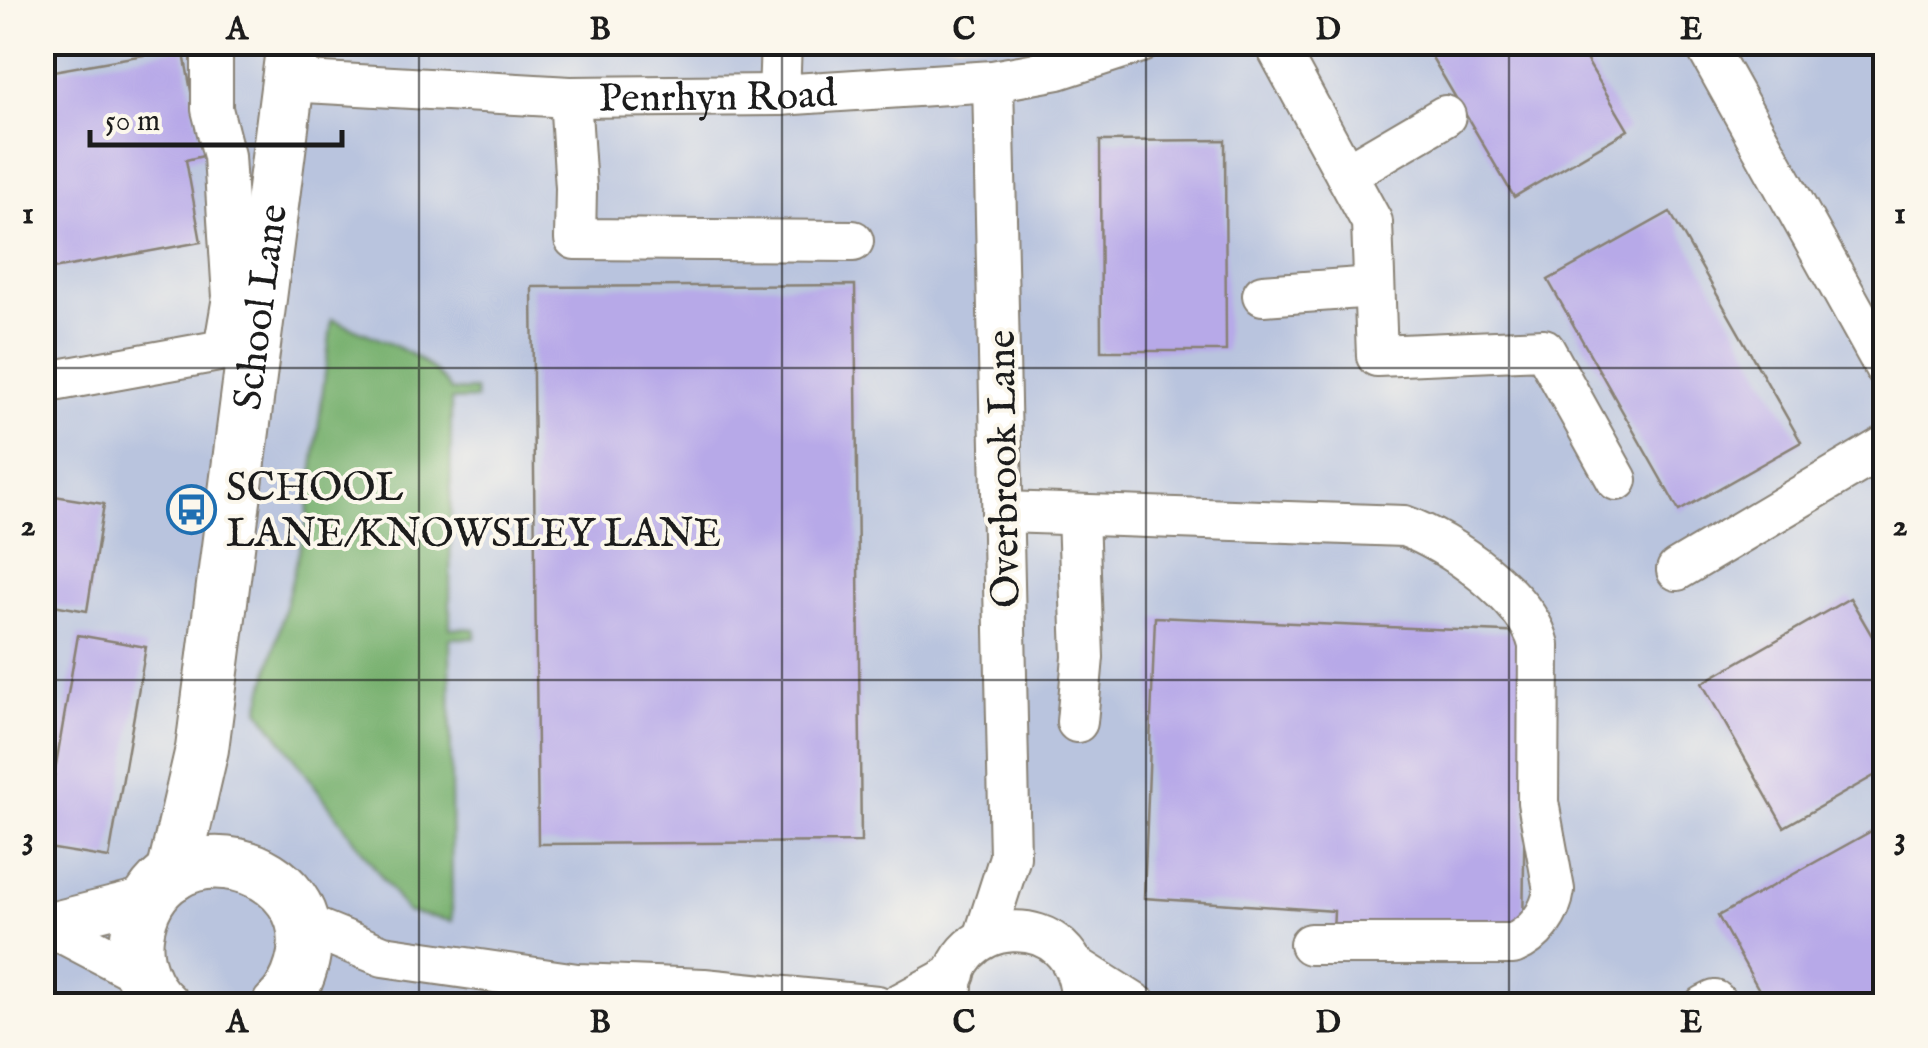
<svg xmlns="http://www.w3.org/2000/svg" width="1928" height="1048" viewBox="0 0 1928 1048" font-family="'IM FELL English',serif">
<rect width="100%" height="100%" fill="#fbf7ec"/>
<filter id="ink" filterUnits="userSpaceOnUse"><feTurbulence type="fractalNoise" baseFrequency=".01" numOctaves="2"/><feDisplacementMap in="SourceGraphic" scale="20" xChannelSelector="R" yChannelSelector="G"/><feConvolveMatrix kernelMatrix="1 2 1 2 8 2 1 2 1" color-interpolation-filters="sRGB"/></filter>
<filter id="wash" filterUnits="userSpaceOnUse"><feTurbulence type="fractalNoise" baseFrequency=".0048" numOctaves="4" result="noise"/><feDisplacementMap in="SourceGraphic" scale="40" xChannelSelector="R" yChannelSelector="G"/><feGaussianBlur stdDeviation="2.25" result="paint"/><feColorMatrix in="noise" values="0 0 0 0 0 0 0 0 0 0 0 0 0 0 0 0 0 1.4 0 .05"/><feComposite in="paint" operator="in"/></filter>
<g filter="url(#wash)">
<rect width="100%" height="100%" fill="#f5e6cd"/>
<path fill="#b9c4de" d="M43 43H1885V1005H43Z"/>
<path fill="#77b06e" stroke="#4a6645" stroke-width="2.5" d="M332 319C373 338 426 351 451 391L475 390 476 399 451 400 450 628 475 629V638H450L452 921 407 912 259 709 306 524Z"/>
<g id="blocks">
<path fill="#b7a9e8" d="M1423 42H1576L1628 130 1514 197Z
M183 48 203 156 186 160 201 242 42 271V73Z
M1225 140 1226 351H1101L1100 141Z
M1670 212 1801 442 1679 511 1548 280Z
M855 285 861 842 538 844 532 287Z
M42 494 104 504 87 611 42 603Z
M1850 598 1886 660V769L1784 827 1702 683Z
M1155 617 1527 633 1523 937 1333 934 1334 911 1144 898Z
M78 635 146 647 109 858 42 847Z
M1886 823V1006H1768L1718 916Z"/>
</g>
</g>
<g filter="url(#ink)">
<use href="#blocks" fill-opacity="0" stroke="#888174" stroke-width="2.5"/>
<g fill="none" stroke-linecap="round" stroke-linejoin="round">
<defs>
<g id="minor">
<path d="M1274 42 1372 222 1377 356 1544 349 1617 480"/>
<path d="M1704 42 1886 369"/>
<path id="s1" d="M288 81 570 97 779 95 993 81 1058 69 1141 42"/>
<path d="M779 95 781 42"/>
<path d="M570 97 576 188 575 239 853 241"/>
<path d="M1346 174 1445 116"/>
<path d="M1263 295 1374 287"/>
<path d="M42 383 224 350 233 297 224 156 212 109V42"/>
<path d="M1002 512 1404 526C1449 542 1528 597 1539 645L1538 802 1554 890C1551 913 1535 935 1513 944H1310"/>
<path d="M1677 570 1886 446"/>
<path d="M1077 722 1083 657 1078 515"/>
<path d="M42 922 141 974"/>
<path d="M50 923 150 898"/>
<path d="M302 923 383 956 577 984 704 989 877 1006"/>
<path d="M984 938 1010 857 993 81"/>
<path d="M1075 966 1138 1006"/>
<path d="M896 1006 955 974"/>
<path d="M953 1006C936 915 1084 898 1081 1006"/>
<path d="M1705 1006 1715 1001"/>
</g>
<g id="major">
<path id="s2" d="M173 875 202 749 293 42"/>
<path d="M163 1006C144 990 134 961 137 936 153 814 333 858 301 967 297 981 289 996 278 1006"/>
</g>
</defs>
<use href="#minor" stroke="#888174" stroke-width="44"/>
<use href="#major" stroke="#888174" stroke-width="56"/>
<use href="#minor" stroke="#fff" stroke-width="40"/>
<use href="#major" stroke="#fff" stroke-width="52"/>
</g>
</g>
<path fill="none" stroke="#1c1c1c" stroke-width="2.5" stroke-opacity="0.55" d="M419 42V1006M782 42V1006M1146 42V1006M1509 42V1006M42 368H1886M42 680H1886"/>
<defs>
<symbol id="bus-ring" viewBox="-11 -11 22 22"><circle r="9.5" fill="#fbf7ec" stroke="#1f6fb2" stroke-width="1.5"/><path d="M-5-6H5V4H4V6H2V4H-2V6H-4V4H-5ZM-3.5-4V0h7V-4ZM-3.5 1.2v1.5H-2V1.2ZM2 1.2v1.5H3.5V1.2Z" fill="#1f6fb2"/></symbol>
</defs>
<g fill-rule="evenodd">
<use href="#bus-ring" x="164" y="482" width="55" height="55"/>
</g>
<g text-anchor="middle" stroke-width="8" stroke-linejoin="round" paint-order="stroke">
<g font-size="40" fill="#1c1c1c" stroke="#fbf7ec">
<text dy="14" stroke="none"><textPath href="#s1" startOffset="430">Penrhyn Road</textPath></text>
<text dy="14" stroke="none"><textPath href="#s2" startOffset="575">School Lane</textPath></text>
<text transform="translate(1002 469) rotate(-91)" y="14">Overbrook Lane</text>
</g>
<g font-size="40" fill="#1c1c1c" stroke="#fbf7ec" text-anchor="start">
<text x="226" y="500">SCHOOL<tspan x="226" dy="46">LANE/KNOWSLEY LANE</tspan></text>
</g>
</g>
<rect width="1928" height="1048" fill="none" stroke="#fbf7ec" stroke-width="110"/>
<path d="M90 130v15h252v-15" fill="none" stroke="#1c1c1c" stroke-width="5"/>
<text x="105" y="130" font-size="30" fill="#1c1c1c" stroke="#fbf7ec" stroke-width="8" paint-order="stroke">50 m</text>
<rect x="55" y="55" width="1818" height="938" fill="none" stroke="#1c1c1c" stroke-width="4"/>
<g font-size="32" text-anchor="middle" font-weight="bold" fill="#1c1c1c">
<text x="237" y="39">A</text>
<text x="600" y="39">B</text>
<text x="964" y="39">C</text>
<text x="1328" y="39">D</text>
<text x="1691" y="39">E</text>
<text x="28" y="223">1</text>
<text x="1900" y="223">1</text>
<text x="28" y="535">2</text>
<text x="1900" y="535">2</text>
<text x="28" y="848">3</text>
<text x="1900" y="848">3</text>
<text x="237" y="1032">A</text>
<text x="600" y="1032">B</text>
<text x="964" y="1032">C</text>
<text x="1328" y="1032">D</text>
<text x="1691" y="1032">E</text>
</g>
</svg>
